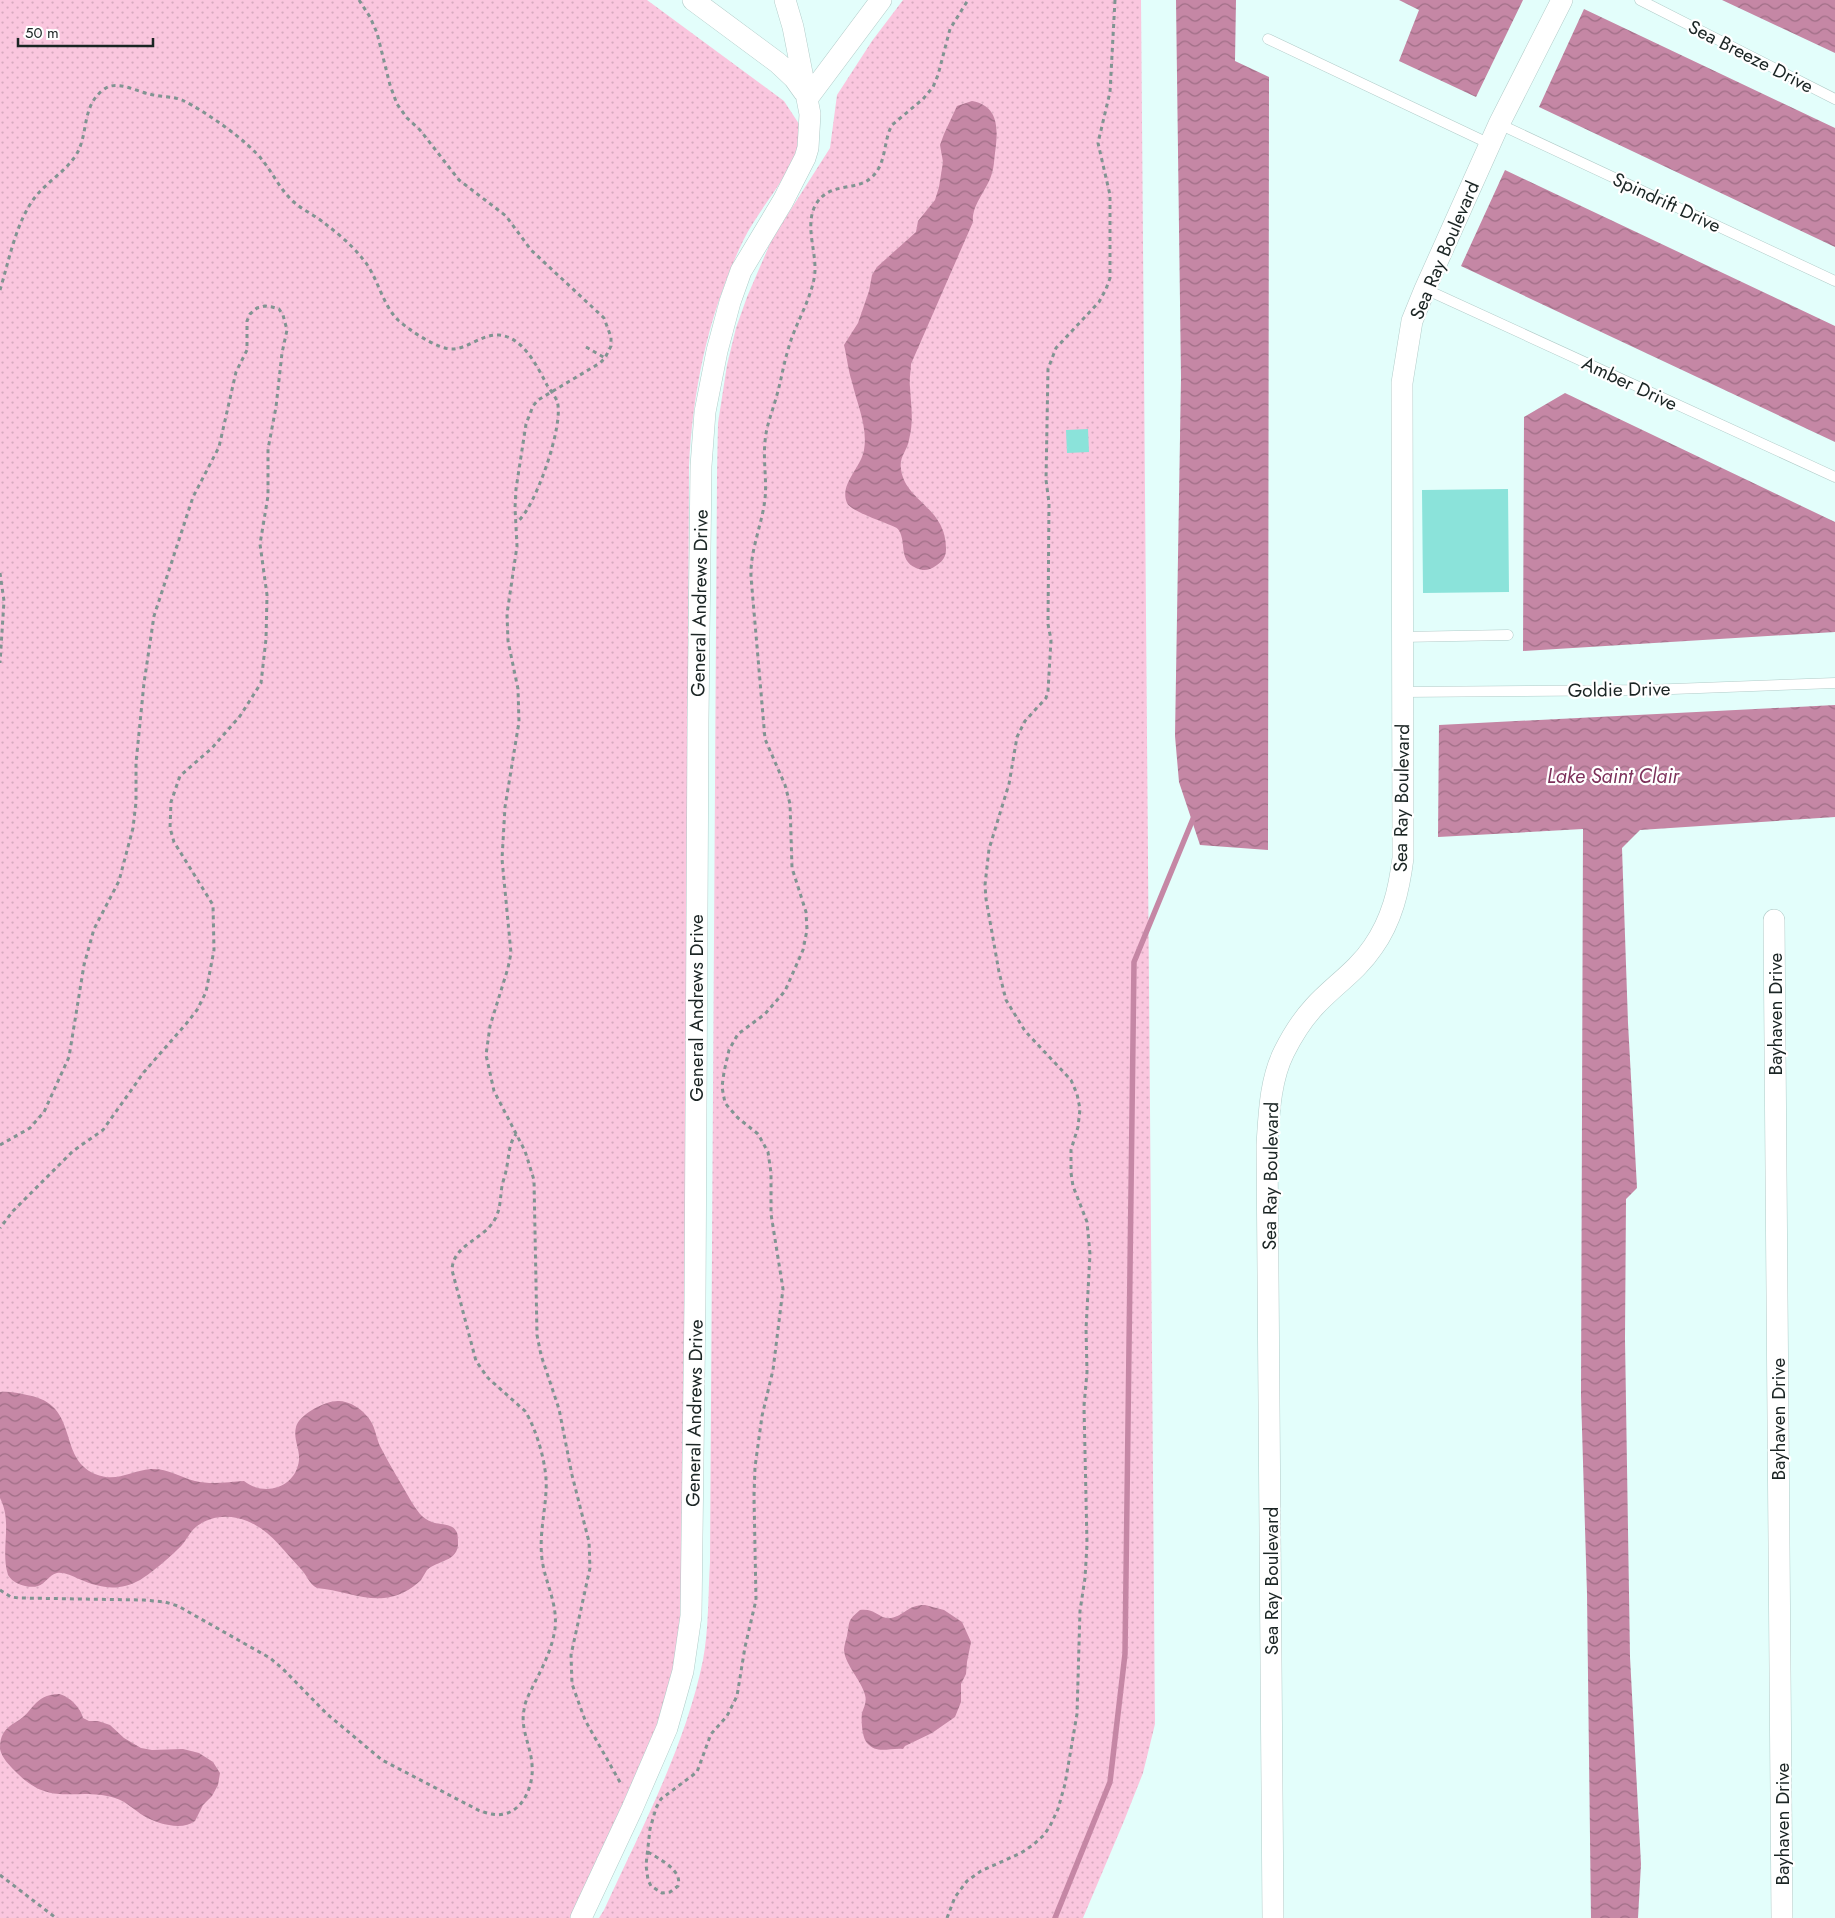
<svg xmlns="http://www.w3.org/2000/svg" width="1835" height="1918" viewBox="0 0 1835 1918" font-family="Jost,sans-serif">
<defs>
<pattern id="grass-dots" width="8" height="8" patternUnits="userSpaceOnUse" patternTransform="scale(1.25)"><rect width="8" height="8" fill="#fac6de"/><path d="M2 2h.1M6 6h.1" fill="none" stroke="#d6aabe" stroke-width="1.8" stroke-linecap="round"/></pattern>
<pattern id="water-waves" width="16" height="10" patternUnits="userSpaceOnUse" patternTransform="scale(1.25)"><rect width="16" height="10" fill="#c587a5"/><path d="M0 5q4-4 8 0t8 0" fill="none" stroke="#9f6e86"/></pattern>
</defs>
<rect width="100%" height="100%" fill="#e3fefb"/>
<path fill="url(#grass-dots)" d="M0 0H647L784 101 801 127C799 135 799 145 796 153 783 185 758 210 743 241 709 312 693 387 689 466L684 1578 678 1649 668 1691 654 1733 577 1906 571 1918H0Z
M903 0H1141L1155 1724 1143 1773 1124 1821 1083 1918H599L604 1910C641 1829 685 1748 703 1660 709 1628 708 1594 710 1562L717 474 718 423 727 365 736 328 747 297 772 239 830 148 837 95 872 41Z"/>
<path fill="url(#water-waves)" d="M1176 0H1236L1235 61 1269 77 1268 850 1200 845 1179 782 1175 736 1181 378Z
M1399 0H1523L1476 97 1399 61 1419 10Z
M1722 0H1835V53Z
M1584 9 1835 128V247L1539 107Z
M972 101C1000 106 998 131 995 153 994 160 994 167 992 173 988 189 971 205 973 222L911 364C911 371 909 379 910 387 911 407 914 419 909 440 907 451 899 457 901 469 905 502 947 507 946 550 946 559 939 565 930 569 925 571 921 570 916 568 897 560 908 540 897 528 887 523 850 511 847 503 839 484 861 468 864 450 868 427 857 404 852 382 848 370 847 357 844 345L858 323 869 291 872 275 877 267 916 232 918 221 935 200 939 187 943 162 940 145 944 134 957 106Z
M1505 170 1835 326V442L1461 266Z
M1565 393 1835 522V632L1523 651 1524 417Z
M1835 705V817L1640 830 1622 848 1628 1023 1637 1188 1626 1199 1625 1339 1630 1657 1641 1864 1638 1918H1591L1587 1594 1581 1396 1583 829 1438 837 1439 725Z
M0 1392C9 1391 18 1393 27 1395 81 1404 56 1457 95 1474 117 1483 129 1471 151 1469 166 1468 180 1477 195 1481 212 1485 228 1482 244 1481 264 1497 296 1488 299 1460 300 1449 293 1439 296 1427 299 1414 327 1400 339 1401 347 1401 357 1406 363 1412 377 1425 374 1434 381 1448 390 1466 401 1483 411 1501 416 1509 422 1519 432 1522 439 1525 452 1523 456 1531 458 1533 458 1539 458 1542 459 1562 438 1560 427 1570 425 1573 423 1577 421 1580 412 1589 398 1597 384 1598 363 1600 339 1590 317 1588 309 1584 307 1575 300 1568 281 1548 266 1524 237 1518 221 1514 202 1519 192 1531 187 1537 184 1544 178 1549 169 1558 150 1574 140 1580 118 1592 100 1588 79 1579 72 1576 64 1572 57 1573 49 1575 45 1584 38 1586 29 1589 13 1584 8 1575 0 1549 13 1523 0 1498Z
M925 1605 944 1610 962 1622 971 1642 967 1662 966 1674 961 1684V1702L955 1717 932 1733 905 1746 903 1749C891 1747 877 1755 867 1743 862 1738 861 1720 862 1713 864 1707 867 1702 865 1695 862 1681 845 1665 844 1650 844 1646 846 1640 847 1636 850 1621 847 1621 860 1610 876 1608 880 1620 891 1618 904 1616 907 1605 925 1605Z
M59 1694C69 1696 81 1708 83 1718L89 1721H98L110 1725 124 1738 141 1748 152 1750 183 1749 199 1753 213 1762 220 1773 218 1785 212 1796 203 1805 195 1821C182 1831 158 1824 144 1816 134 1810 126 1801 115 1798 75 1786 51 1809 15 1771 9 1765 2 1758 0 1749 0 1735 4 1729 16 1722 35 1711 33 1695 59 1694Z"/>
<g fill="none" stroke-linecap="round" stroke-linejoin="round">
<path stroke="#c587a5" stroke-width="5.5" d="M1055 1918 1110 1782 1125 1654 1134 962 1195 814"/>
</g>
<path fill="#8be3da" d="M1088 429 1089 452 1067 453 1066 430Z
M1508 489 1509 592 1423 593 1422 490Z"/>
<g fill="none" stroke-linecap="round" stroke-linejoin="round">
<defs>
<path id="service" d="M1640 0 1835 99
M1268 39 1490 144
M1499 124 1835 281
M1425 289 1835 477
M1402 637 1508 635
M1402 692 1646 690 1835 683"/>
<path id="minor" d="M693 0 778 63 794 78 804 92
M807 99 881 0
M1774 920 1782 1918
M581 1918 632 1809 667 1728 683 1671 691 1616 695 1301 698 721 701 466 705 412 717 351 730 302 741 271 783 201 805 158 808 148 810 114 793 27 785 0
M1273 1918 1267 1145C1269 1114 1270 1080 1284 1052 1292 1036 1302 1020 1314 1007 1333 986 1357 971 1373 947 1392 920 1399 890 1403 858L1402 383 1412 321 1425 289 1499 124 1562 0"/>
</defs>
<use href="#service" stroke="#b1cbc8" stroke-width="11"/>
<use href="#minor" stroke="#b1cbc8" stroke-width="22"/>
<path stroke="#819492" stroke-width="3" stroke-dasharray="4 4" stroke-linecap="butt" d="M359 0 370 17 377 33 390 85 397 104 407 118 420 130 459 180 506 216 531 250 604 318 611 337V346L605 358 600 363 538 400 533 406 526 424 516 489 515 508 517 546 507 614 508 641 518 689 519 722 505 807 502 859 511 953 508 968 490 1026 486 1055 494 1091 525 1151 534 1180 537 1335 541 1355 559 1409 572 1475 589 1542 590 1568 571 1655 572 1684 585 1720 621 1784
M0 290C9 261 16 221 36 196 48 181 65 172 76 155 89 134 81 107 103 90 116 79 135 91 149 94 160 97 172 96 182 100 205 111 248 141 263 161 274 175 281 191 295 203 303 210 314 215 323 222 336 232 351 244 362 258 378 276 381 303 398 320 409 330 438 350 453 349 469 348 482 334 499 335 523 337 537 366 547 385 550 390 555 396 557 401 565 423 535 509 517 522
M586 347 605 358
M0 573 4 601 0 663
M0 1145 30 1128 44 1112 69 1057 84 965 94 929 119 881 133 828 136 802V763L144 683 154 616 193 497 219 447 236 372 247 350V321L250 314 257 308 265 306 272 307 279 309 283 315 287 330 282 353 276 407 268 449V496L260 544 267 595 266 639 261 683 240 716 212 748 180 776 171 802 170 828 174 842 213 905 214 950 206 992 197 1010 186 1024 144 1072 103 1130 73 1151 13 1211 0 1228
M0 1590 11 1597 19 1598 144 1600 165 1602 178 1606 270 1658 283 1669 327 1714 382 1760 478 1810C486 1813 495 1816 504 1814 524 1810 534 1784 532 1765 531 1746 520 1729 524 1710 525 1700 531 1691 535 1682 544 1665 552 1648 555 1629 558 1603 545 1583 542 1559 539 1536 545 1513 546 1491 548 1468 537 1430 525 1411L488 1378 476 1361 452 1270C453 1244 484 1240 495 1219 501 1208 500 1198 502 1186 503 1181 505 1176 506 1171 509 1158 508 1145 516 1134
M648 1852C659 1859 683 1870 678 1886L670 1892 662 1893 651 1886 648 1880 646 1865 650 1829 656 1808 661 1799 697 1772 711 1734 727 1716 737 1696 745 1647 756 1600 754 1496 755 1467 762 1416 773 1370 783 1289 771 1214V1173L768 1152 758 1134 738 1118 725 1103 722 1087 724 1072 729 1050 738 1034 765 1014 785 991 803 950 807 930 806 912 792 868 790 804 785 785 765 739 751 577C750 550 762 525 765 499 767 480 763 461 765 442 766 426 772 413 776 398 781 382 783 366 788 350 794 326 809 304 814 279 819 255 803 227 816 204 830 181 857 192 872 177 887 163 883 141 892 125L923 99 933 87 938 75 950 29 968 0
M0 1875 56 1918
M947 1918 955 1897 967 1881 981 1871 1021 1853 1033 1845 1044 1835 1050 1826 1058 1809 1065 1784 1077 1714 1080 1611 1085 1578 1087 1544 1084 1406 1087 1372 1086 1329 1090 1254 1087 1222 1073 1186 1071 1173V1150L1078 1127 1080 1109 1077 1094 1071 1080 1025 1031 1006 1000 999 972 986 899 985 885 989 849 1009 784 1017 737 1025 721 1046 698 1048 691 1051 640 1048 624 1049 503 1046 480 1048 369 1056 348 1099 302 1106 289 1110 278V195L1098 143 1110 92 1115 0"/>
<use href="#service" stroke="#fff" stroke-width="10"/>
<use href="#minor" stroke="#fff" stroke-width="21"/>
</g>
<g text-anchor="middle" stroke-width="4.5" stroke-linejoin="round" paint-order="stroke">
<g font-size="19" fill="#1b2524" stroke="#fff">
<text transform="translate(1751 56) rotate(27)" y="7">Sea Breeze Drive</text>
<text transform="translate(1667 202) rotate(25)" y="7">Spindrift Drive</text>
<text transform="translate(1444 250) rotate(-67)" y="7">Sea Ray Boulevard</text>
<text transform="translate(1630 383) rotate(25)" y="7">Amber Drive</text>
<text transform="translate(699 603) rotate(-89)" y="7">General Andrews Drive</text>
<text transform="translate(1619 689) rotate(-1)" y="7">Goldie Drive</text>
<text transform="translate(1401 798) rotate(-89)" y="7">Sea Ray Boulevard</text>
<text transform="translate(696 1008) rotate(-90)" y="7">General Andrews Drive</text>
<text transform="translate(1775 1014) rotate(-90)" y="7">Bayhaven Drive</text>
<text transform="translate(1270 1176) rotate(-89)" y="7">Sea Ray Boulevard</text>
<text transform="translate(694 1413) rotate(-89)" y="7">General Andrews Drive</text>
<text transform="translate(1778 1419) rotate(-90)" y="7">Bayhaven Drive</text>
<text transform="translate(1271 1581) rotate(-90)" y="7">Sea Ray Boulevard</text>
<text transform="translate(1782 1824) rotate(-90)" y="7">Bayhaven Drive</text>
</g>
<g font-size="20" font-style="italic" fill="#7d315b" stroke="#fff">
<text x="1613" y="783">Lake Saint Clair</text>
</g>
</g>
<path d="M18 38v8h135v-8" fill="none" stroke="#1b2524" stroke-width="2.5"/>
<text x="25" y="38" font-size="15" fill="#1b2524" stroke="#ffffff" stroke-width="4" paint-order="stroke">50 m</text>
</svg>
